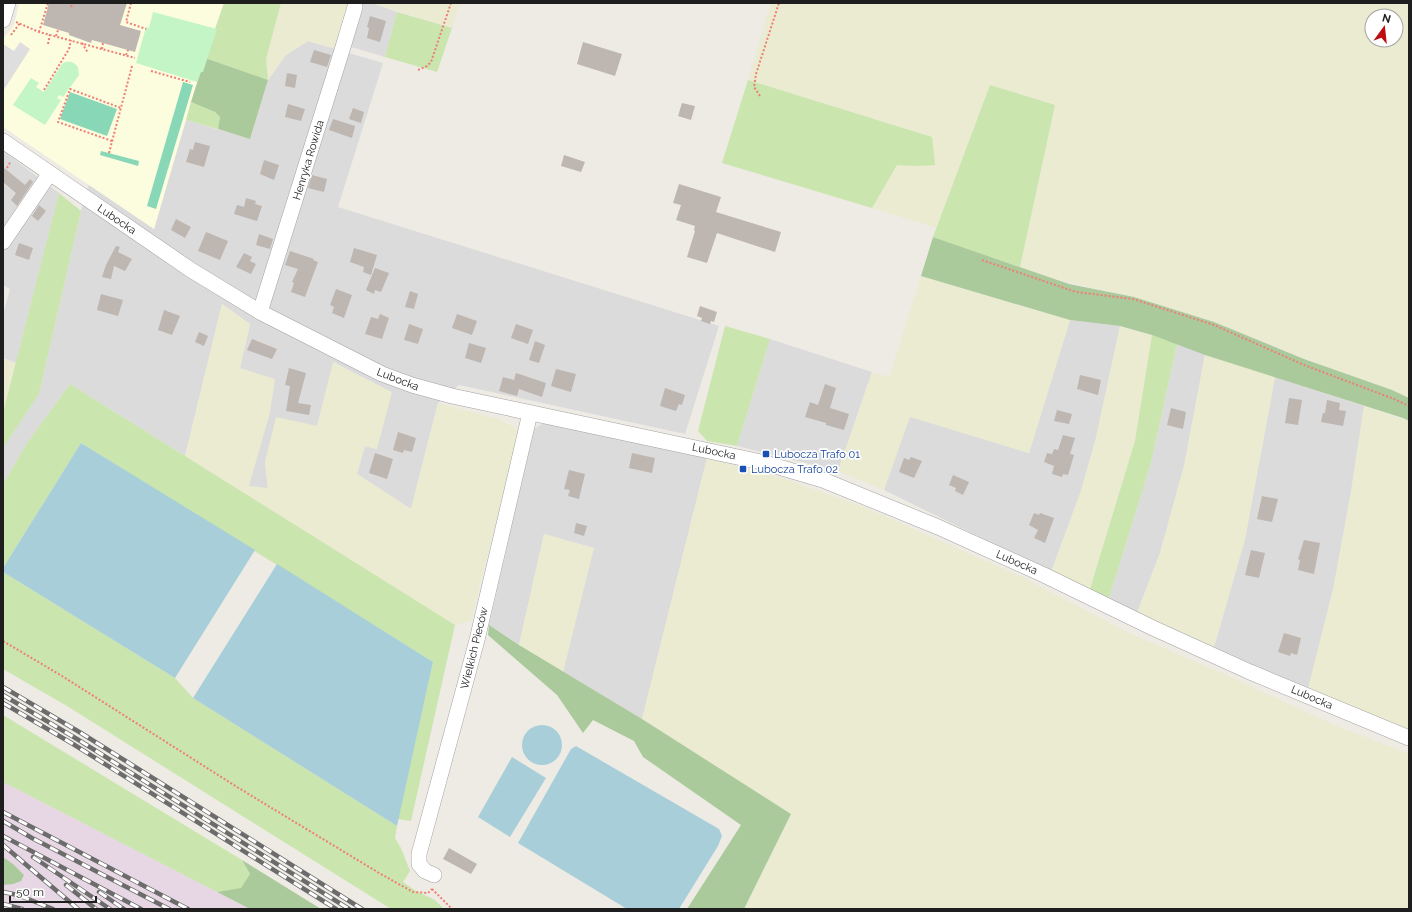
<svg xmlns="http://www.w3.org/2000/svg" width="1412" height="912" viewBox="0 0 1412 912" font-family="Raleway,sans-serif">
<rect width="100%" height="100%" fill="#eeebe4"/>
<path fill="#dcdbdb" d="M357 3H372L397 12 385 57 348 46Z
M308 41 383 63 338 207 719 326 685 434 459 385 438 403 411 509 357 474 365 446 377 449 357 375 334 362 317 426 265 462 268 489 248 486 270 412 240 368 250 324 222 304 185 456 70 384 27 443 3 484V448L39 394 81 211 89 184 154 229 186 120 250 139 268 80 286 55Z
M3 151 59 193 16 363 3 358V315L10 289 3 285Z
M1070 320 1120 326 1096 438 1081 491 1051 572 884 490 909 416 1029 453Z
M770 339 872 372 838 471 737 446Z
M1177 344 1205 355 1184 466 1160 553 1137 613 1109 598 1151 463Z
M1275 377 1364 406 1351 492 1333 590 1308 689 1214 647 1245 539Z
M543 423 707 458 642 719 563 672 593 548 544 534 519 645 489 625 534 429Z"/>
<path fill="#e7d7e4" d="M3 782 217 892 250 909H3Z"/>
<path fill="#fcfcdf" d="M19 3H224L197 82 154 229 3 127V39L14 25Z"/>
<path fill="#eaebd1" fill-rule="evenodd" d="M281 3H352L338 49 308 41 286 55 268 80 266 59Z
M372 3H460L452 28Z
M771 3H1409V398L1386 388 1321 365 1214 322 1134 297 1058 280 1020 267 1055 105 990 85 936 228 872 208 897 165 932 137 748 80ZM1372 16H1396V40H1372Z
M921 276 1070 320 1029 453 910 417 884 490 838 471 872 372 889 377Z
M222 304 250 324 240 368 275 379 270 412 249 486 268 488 265 462 276 417 317 426 333 362 392 392 377 449 365 446 357 474 411 509 438 403 499 419 519 430 471 621 455 625 185 456Z
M1120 326 1152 335 1135 441 1090 589 1051 572 1081 491 1096 438Z
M1205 355 1275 377 1245 539 1214 647 1137 613 1160 553 1184 466Z
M3 358 16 363 3 413Z
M1364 406 1409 421V730L1308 689 1333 590 1351 492Z
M707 458 788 480 866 508 1022 577 1129 633 1222 673 1332 724 1409 754V909H744L791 814 642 719Z
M544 534 594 548 563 672 519 645Z"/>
<path fill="#cae5ae" d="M224 3H281L266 59 268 80 205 58Z
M397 12 452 28 437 72 385 57Z
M748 80 932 137 935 165 915 166 897 165 872 208 722 163Z
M990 85 1055 105 1020 267 933 237Z
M191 102 215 112 220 117 218 129 186 120Z
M59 193 81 211 39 394 3 448V413Z
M725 326 770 339 737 446 707 441 698 431Z
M1152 335 1177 344 1151 463 1109 598 1090 589 1135 441Z
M70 384 455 625 411 821 398 819 433 662 81 443 3 568V484L27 443Z
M3 572 175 678 193 698 397 826 395 838 401 848 410 871 403 882 416 891 435 900 444 909H391L67 706 3 669Z
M3 715 242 860 250 874 241 889 217 892 3 782Z"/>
<path fill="#abca9c" d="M205 58 268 80 250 139 218 129 220 117 215 112 191 102Z
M933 237 1069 284 1134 297 1214 322 1304 359 1392 390 1409 398V421L1403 418 1205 355 1152 335 1120 326 1070 320 921 276Z
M489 625 519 645 642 719 791 814 744 909H687L741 825 643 757 634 741 593 720 583 733 557 695 488 635Z
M3 857 13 864 24 875 21 881 13 884 3 885Z
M242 860 321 909H250L217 892 241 888 250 874Z"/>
<path fill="#c4f5c7" d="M153 12 217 29 203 72H201L197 82 136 63 146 27 149 28Z
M65 62C71 61 74 62 78 67L79 75 63 97 59 95 57 98 61 100 45 125 13 105 31 78 39 83 36 87 44 92 62 64Z"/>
<path fill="#88d7b7" d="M183 82 193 85 156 209 147 206Z
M70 92 117 109 107 136 60 119Z
M101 151 139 161 138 166 100 155Z"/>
<path fill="#dedede" d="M20 42 30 49 3 91V44L14 51Z"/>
<path fill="#a8cfd9" d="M81 443 255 550 175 678 3 572V568Z
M277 564 433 662 397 826 193 698Z
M522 745a20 20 0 1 1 40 0a20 20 0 1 1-40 0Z
M576 746 719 829 722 836 718 846 679 909H627L518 843 571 749Z
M512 757 546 778 510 837 478 817Z"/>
<path fill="#beb6b1" d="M49 3H127L120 25 141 31 135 52 92 40 91 43 69 35V33L43 25Z
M370 16 386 21 380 42 367 38 369 28 367 27Z
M583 42 622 54 615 76 577 64Z
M314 50 331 55 327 67 310 62Z
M287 73 297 75 295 88 285 86Z
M682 103 695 106 691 120 678 116Z
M288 104 305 109 301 121 285 117Z
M353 108 364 112 361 123 349 119Z
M333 119 355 126 352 138 329 130Z
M195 142 210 146 204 167 186 162 190 149 193 150Z
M564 155 585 162 581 172 561 166Z
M264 160 279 165 274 180 260 174Z
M3 167 25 185 30 179 33 182 17 206 11 200 16 193 3 182Z
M312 175 327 179 324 192 308 188Z
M679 184 721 197 716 212 781 232 775 252 717 233 707 263 687 257 695 231 694 230 695 226 676 220 681 205 673 203Z
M246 198 256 201 255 204 262 206 257 221 234 214 237 205 244 207Z
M39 205 46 211 38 221 32 216Z
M176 219 191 227 185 238 171 230Z
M206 232 228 241 220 260 198 251Z
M259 234 273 239 270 249 256 245Z
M19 243 33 248 29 260 15 255Z
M116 246 120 247 118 252 132 259 125 271 114 266 111 279 102 277 106 265Z
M354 248 377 255 371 275 363 272 364 267 350 262Z
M290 251 314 259 313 260 318 262 305 297 291 292 294 283 292 282 298 269 285 265Z
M244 253 252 257 250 261 256 264 251 274 236 267Z
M375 268 389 273 381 292 375 290 374 294 366 290Z
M336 289 352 295 344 318 332 313 334 307 330 305Z
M410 291 418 294 414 309 405 307Z
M101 294 123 300 118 316 97 310Z
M700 306 717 312 714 322 711 321 710 324 701 321 702 318 697 316Z
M164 310 180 316 172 335 158 330Z
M380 314 389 318 382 339 365 334 371 317 378 319Z
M457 314 477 321 472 335 452 328Z
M409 324 423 329 418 344 404 340Z
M516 324 533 330 528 344 511 338Z
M199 332 208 336 204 346 195 342Z
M252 339 277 349 272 359 247 350Z
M535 341 545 345 539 363 529 360Z
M469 343 486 348 481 363 465 358Z
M289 368 306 373 298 403 311 405 309 415 286 411 290 386 285 385Z
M556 369 576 374 571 392 551 386Z
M516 373 546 383 542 397 519 389 517 396 499 391 503 377 514 380Z
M1080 375 1101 380 1098 395 1077 389Z
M825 384 836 388 830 408 849 414 844 430 826 425V423L805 417 810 402 818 405Z
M665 388 685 395 682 405 679 404 676 411 660 406Z
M1289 398 1302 400 1298 425 1285 423Z
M1327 400 1340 403 1339 410 1346 411 1343 426 1321 422 1323 413H1325Z
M1171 408 1186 412 1183 429 1167 425Z
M1057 410 1072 414 1069 424 1054 421Z
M398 432 416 438 412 452 404 450 403 453 393 450Z
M1063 435 1075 438 1070 454 1074 455 1068 475 1063 474 1062 477 1052 474 1054 466 1044 462 1047 453 1052 454 1054 449 1058 450Z
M375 453 393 459 387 479 369 473Z
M632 453 655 458 652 473 629 468Z
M911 457 922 461 914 478 899 472 904 458 909 460Z
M569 470 585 474 579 499 568 496 570 490 564 489Z
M953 475 969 482 963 495 955 491 956 488 949 485Z
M1262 496 1278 499 1272 522 1257 519Z
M1034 513 1039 515 1040 513 1054 518 1045 543 1034 538 1038 530 1029 525Z
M576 523 587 526 584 536 574 533Z
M1304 540 1320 543 1314 574 1298 570 1300 560 1298 559Z
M1251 550 1265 553 1259 578 1245 575Z
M1284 633 1301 638 1297 655 1291 653 1290 656 1278 652Z
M449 848 477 864 471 874 443 859Z"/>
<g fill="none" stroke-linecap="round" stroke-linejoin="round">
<defs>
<path id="minor" d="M3 20 8 3
M3 141 191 270 260 312 382 374 412 385 452 396 765 463 823 480 938 527 1044 575 1153 628 1250 672 1409 738
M3 242 50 173
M260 312 343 47 355 7
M434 875 425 871 419 864V854L477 640 530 413"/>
</defs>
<use href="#minor" stroke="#a2a2a2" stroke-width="16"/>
<path stroke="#ef7e74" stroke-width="2" stroke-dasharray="2 2" stroke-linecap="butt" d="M131 3 126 22 146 29
M71 7 73 3
M16 22 39 32 135 58
M39 32 48 3
M11 35 20 23
M56 36 58 30
M82 43 88 53
M48 44 50 34
M102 49 103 43
M126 55 128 50
M418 70 427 66 431 62 451 3
M151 71 190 82
M44 90 69 49 71 40
M760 96 754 87 756 74 779 3
M112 141 58 122 70 89 121 108
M109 153 132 66
M7 168 11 161
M982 260 1076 292 1133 299 1214 325 1304 365 1394 399 1409 406
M3 641 62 676 237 787 379 873 413 892 428 893 432 889
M432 889 452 909"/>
<use href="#minor" stroke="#fff" stroke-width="15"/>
<defs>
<path id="rail" d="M3 687 81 733 362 909
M3 695 77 739 349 909
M3 703 73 744 336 909
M3 812 188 909
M3 821 32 838 169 909
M3 836 141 909
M3 845 78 909
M33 857 110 909
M66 885 96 909
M3 892 18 895 53 909
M99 892 124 909
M3 904 22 909"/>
</defs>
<use href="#rail" stroke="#6c6c6c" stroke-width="4.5"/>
<use href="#rail" stroke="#fff" stroke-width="3" stroke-dasharray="9" stroke-linecap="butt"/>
</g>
<g fill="#1a4fb4" stroke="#fff" stroke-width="1.5">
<rect x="762" y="450" width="8" height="8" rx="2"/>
<rect x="739" y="465" width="8" height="8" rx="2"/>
</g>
<g text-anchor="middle" stroke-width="3.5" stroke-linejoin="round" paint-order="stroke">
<g font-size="11" fill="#1e1e1e" stroke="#fff">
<text transform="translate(308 160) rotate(-73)" y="4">Henryka Rowida</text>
<text transform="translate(117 219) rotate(34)" y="4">Lubocka</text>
<text transform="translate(398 379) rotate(21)" y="4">Lubocka</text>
<text transform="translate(714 451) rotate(12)" y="4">Lubocka</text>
<text transform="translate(1017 562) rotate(24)" y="4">Lubocka</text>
<text transform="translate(474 648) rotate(-76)" y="4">Wielkich Pieców</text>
<text transform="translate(1312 697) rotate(23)" y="4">Lubocka</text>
</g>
<g font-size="11" fill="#164399" stroke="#fff" text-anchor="start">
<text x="774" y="458">Lubocza Trafo 01</text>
<text x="751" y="473">Lubocza Trafo 02</text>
</g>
</g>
<rect width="1412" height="912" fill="none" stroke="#1e1e1e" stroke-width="8"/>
<g transform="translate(1384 28) rotate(15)"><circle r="19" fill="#ffffff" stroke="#a5a5a5"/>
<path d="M0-3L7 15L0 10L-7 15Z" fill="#bd0f13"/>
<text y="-6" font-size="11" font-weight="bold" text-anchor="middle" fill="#1e1e1e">N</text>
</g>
<path d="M10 896v6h86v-6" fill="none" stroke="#1e1e1e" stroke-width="2"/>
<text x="16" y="896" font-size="12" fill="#1e1e1e" stroke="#ffffff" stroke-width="3" paint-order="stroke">50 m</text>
</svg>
